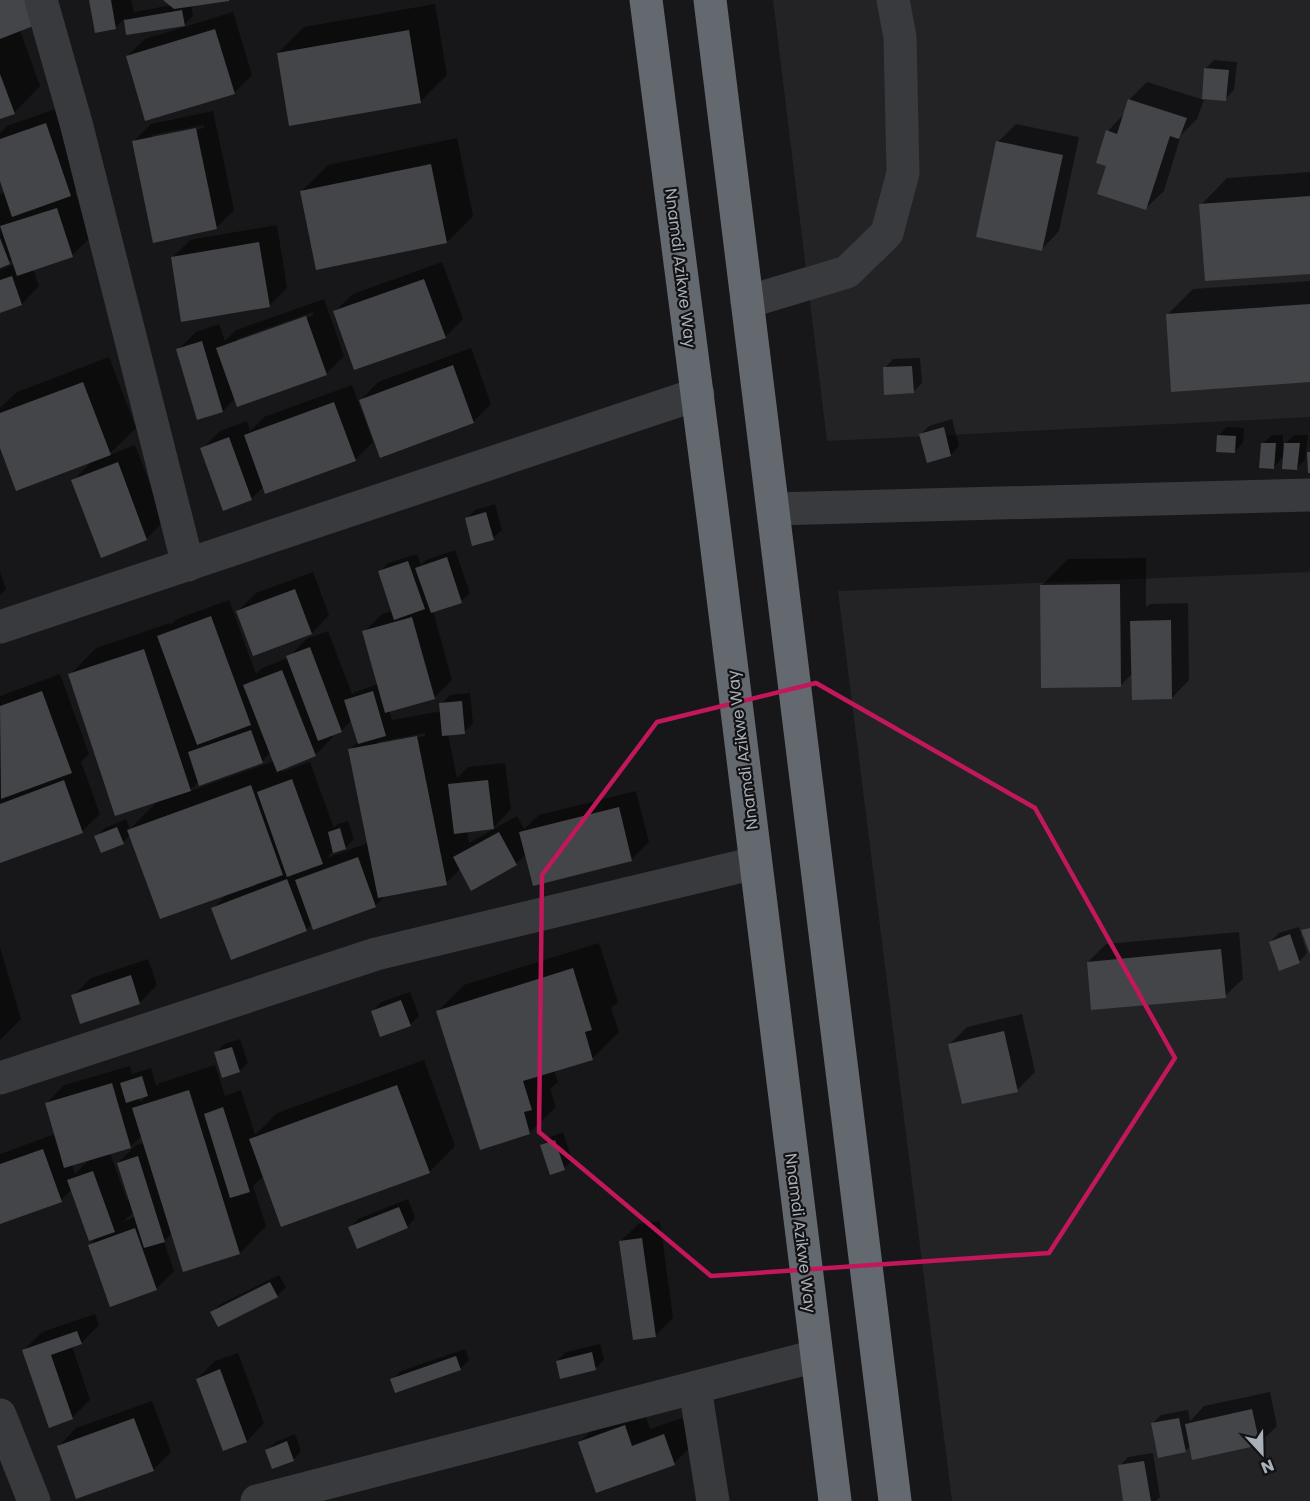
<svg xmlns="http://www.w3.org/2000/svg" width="1310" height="1501" viewBox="0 0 1310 1501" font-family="Poppins,sans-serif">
<rect width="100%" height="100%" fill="#171719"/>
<path fill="#232326" d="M773 0H1310V417L827 441Z
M1310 572V1501H952L838 591Z"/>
<path fill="#0007" fill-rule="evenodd" d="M0 0 20 30 40 86 14 113 0 118Z
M90 0H131L134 12 172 5 166 0H228L191 5 193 16 182 27V25L128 34 125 18 115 28Z
M435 4 447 75 421 101 290 124 278 53 304 27Z
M233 12 252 75 234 93 127 56 145 39Z
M1214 60 1237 62 1234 90 1225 99 1205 69Z
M1147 82 1204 100 1197 119 1181 135 1164 191 1146 208 1108 165V131L1124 114 1129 100Z
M64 106 88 177 75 191 90 238 72 255 33 269 39 286 22 304 0 311V270L15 264 13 259 0 266V194L5 192 0 176V133L7 126Z
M213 111 234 210 216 228 133 142 151 124ZM203 125 204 128 152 138V135Z
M1016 124 1079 137 1059 231 1042 249 998 142Z
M457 138 473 216 447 242 302 191 328 165Z
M1310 172V272L1201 205 1227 178Z
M277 225 287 288 269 306 173 257 190 240Z
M442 262 463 319 445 337 335 311 353 294Z
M1310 281V381L1167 315 1193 289Z
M324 299 344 356 327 373 238 405 236 398 223 411 178 350 196 332 219 324 225 341 236 330ZM313 312 314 315 237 342V339Z
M471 348 491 404 473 422 361 400 378 382Z
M109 357 136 428 107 456 135 445 164 521 146 539 73 481 93 460 0 444V408L17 392Z
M920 358 922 383 913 392 885 368 893 359Z
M352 385 373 442 355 460 264 486 251 499 202 449 220 431 247 421 250 431 264 417Z
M952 419 959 446 951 455 920 435 929 426Z
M1227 427 1244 428 1243 443 1234 452 1218 436Z
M1272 435H1283V446L1294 435H1308L1305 460 1297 468 1284 456 1273 468 1263 443Z
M495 504 502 530 493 538 466 519 475 510Z
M455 550 470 593 461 601 433 611 452 680 434 698 389 711 392 720 442 711 441 704 450 695 470 693 473 724 464 732 448 734 457 778 468 767 505 763 511 809 494 827 467 830 469 843 517 816 524 829 539 815 636 791 649 842 631 860 526 854 516 864 461 868 446 883 386 895 375 906 312 924 306 930 213 909 228 893 130 835 123 842 102 851 96 837 105 828 126 819 130 829 159 800 70 675 96 648 170 623 171 625 177 619 229 600 256 674 262 668 288 658 306 639 328 631 352 694 355 692 378 684 364 632 382 614 393 611 380 572 388 563 417 554 421 565 426 560ZM352 720 359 741 350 749 368 843 326 858 334 850 345 848 354 839 348 821 338 824 334 828 310 762 282 772 281 768 315 755 333 737 332 734 341 731ZM425 733V736L378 745V742ZM271 752 274 761 188 792 199 781 262 761Z
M1146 558V607L1150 604 1188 603 1189 680 1172 698 1133 673 1120 686 1041 586 1068 559Z
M0 572 6 589 0 595Z
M313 572 329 615 312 633 238 611 256 593Z
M60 674 89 754 81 762 100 814 82 831 0 861V696Z
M1299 927 1307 953 1299 962 1270 942 1279 933Z
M1239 932 1243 979 1225 996 1088 962 1106 944Z
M599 943 618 1002 611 1008 619 1032 592 1059 554 1070 558 1082 550 1089 556 1107 529 1133 438 1011 464 985Z
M0 947 21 1019 0 1040Z
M148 959 157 985 139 1003 73 996 91 978Z
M410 992 419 1016 410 1025 373 1011 381 1002Z
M1022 1014 1035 1072 1017 1090 949 1045 967 1027Z
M240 1039 248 1063 239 1071 216 1053 224 1044Z
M424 1060 455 1146 429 1172 264 1176 253 1186 266 1226 240 1253 184 1270 172 1233 164 1242 174 1271 156 1289 90 1245 98 1236 72 1189 61 1200 0 1222V1154L55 1134 47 1103 64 1085 130 1066 132 1074 151 1068 156 1086 160 1083 215 1065 225 1096 241 1090 255 1135 277 1113ZM149 1094 140 1102 139 1097ZM142 1135 144 1143 136 1145 118 1163 130 1200H127L110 1153 130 1147ZM91 1158 75 1174 72 1164ZM134 1211 135 1217 123 1222Z
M563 1132 572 1160 564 1168 542 1145 550 1137Z
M408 1199 415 1218 407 1227 350 1228 358 1219Z
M660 1221 673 1318 655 1336 620 1242 638 1224Z
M279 1275 286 1287 277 1296 212 1312 221 1304Z
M95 1314 99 1325 81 1343 72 1346 90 1400 72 1418 24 1350 42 1332Z
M600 1344 604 1360 595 1369 557 1361 566 1352Z
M465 1349 469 1360 460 1369 392 1380 401 1371Z
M238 1353 264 1423 247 1441 224 1449 197 1379 215 1361Z
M1270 1392 1277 1426 1259 1443 1191 1446 1185 1451 1153 1423 1161 1415 1188 1410 1190 1421 1204 1406Z
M152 1401 171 1452 153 1470 59 1446 76 1428Z
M643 1408 650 1429 682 1418 692 1446 674 1463 579 1443 597 1425Z
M295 1434 301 1451 293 1460 267 1450 276 1442Z
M1153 1453 1160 1497 1156 1501H1125L1120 1466 1128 1457Z"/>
<path fill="#434549" d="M0 0H31L41 23 0 39Z
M89 0H111L116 29 95 33Z
M163 0H229V1L174 9Z
M182 10 185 26 126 35 124 20Z
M215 29 235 94 145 121 126 56Z
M409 30 421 103 289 126 277 53Z
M1204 68 1229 70 1226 101 1202 99Z
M0 74 15 114 0 119Z
M1128 99 1187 118 1179 139 1170 136 1146 210 1097 194 1106 166 1096 163 1106 130 1117 134Z
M46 123 71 196 12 217 0 181V139Z
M196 128 217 229 153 243 132 141Z
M996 141 1063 155 1042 251 976 237Z
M431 164 447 243 316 270 300 191Z
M1310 196V274L1205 281 1199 204Z
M57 208 73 257 17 276 0 226Z
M0 238 10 264 0 268Z
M259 242 270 307 181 322 171 257Z
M12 276 22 305 0 313V280Z
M424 279 446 338 354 370 333 311Z
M1310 304V382L1171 392 1166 314Z
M306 316 327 375 237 407 216 348Z
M202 341 223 412 197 420 176 349Z
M453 365 474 423 380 458 359 400Z
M912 366 914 393 884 395 883 367Z
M83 382 111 455 16 491 0 448V413Z
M334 402 356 461 265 494 244 435Z
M944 427 951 456 927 463 919 434Z
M1217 435 1236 436 1235 453 1216 452Z
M229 437 252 500 223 511 200 448Z
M1261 443H1276L1274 469 1259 468Z
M1284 443H1300L1297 470 1282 469Z
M1307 452H1310V473H1308Z
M118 462 147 540 101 558 71 480Z
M486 512 494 540 472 546 465 518Z
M447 557 462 603 431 613 415 568Z
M408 561 425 609 394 620 378 571Z
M1120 584 1121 687 1041 688 1040 585Z
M295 589 312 634 253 656 236 611Z
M211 616 251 725 197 745 157 636Z
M412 617 435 699 385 713 362 631Z
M1171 620 1172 699 1132 700 1130 621Z
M310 647 342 732 318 741 286 656Z
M144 649 191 791 115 816 68 674Z
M282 670 316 756 277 772 243 685Z
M42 691 72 773 1 799 0 706Z
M373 691 386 736 358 744 344 700Z
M462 701 465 734 442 736 439 703Z
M251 730 263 763 199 786 188 752Z
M417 736 447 885 378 898 348 749Z
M292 779 323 864 287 877 257 792Z
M64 780 83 833 0 863V804Z
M488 780 494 829 454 834 448 784Z
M251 785 283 875 160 919 127 830Z
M619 807 632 861 533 886 519 832Z
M117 827 124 844 101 853 94 836Z
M340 828 346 849 333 853 328 832Z
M499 832 517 865 471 891 453 857Z
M358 857 376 907 313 930 295 880Z
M287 879 307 931 231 960 211 908Z
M1310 928V954L1301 930Z
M1290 934 1300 963 1279 971 1269 942Z
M1221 949 1226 998 1091 1010 1087 962Z
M573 968 592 1030 585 1032 593 1060 523 1081 532 1110 524 1112 530 1134 480 1150 436 1011Z
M131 975 140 1004 80 1024 71 995Z
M401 1000 411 1026 380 1037 371 1011Z
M1004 1031 1018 1092 962 1104 948 1044Z
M232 1047 240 1072 222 1078 214 1052Z
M142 1076 148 1096 126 1103 120 1083Z
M112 1083 131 1148 64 1168 45 1103Z
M397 1085 430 1173 281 1227 249 1139Z
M189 1090 240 1254 183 1272 132 1108Z
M223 1107 250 1192 230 1198 204 1114Z
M555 1140 565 1170 550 1175 540 1145Z
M43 1149 62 1202 0 1224V1164Z
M138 1156 165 1242 144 1248 117 1163Z
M93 1171 115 1232 89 1241 67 1180Z
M399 1207 408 1228 357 1249 348 1227Z
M135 1228 157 1290 110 1307 88 1245Z
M642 1238 656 1337 633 1340 619 1241Z
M270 1282 278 1297 218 1327 210 1312Z
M77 1331 82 1344 51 1355 73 1419 49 1428 22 1350Z
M592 1352 596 1370 560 1379 556 1361Z
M456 1356 461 1370 395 1393 390 1379Z
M220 1369 247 1442 223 1451 196 1379Z
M1252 1409 1260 1445 1192 1460 1185 1424Z
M134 1418 154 1471 76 1499 57 1446Z
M1179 1418 1186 1452 1158 1458 1151 1423Z
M625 1425 632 1446 664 1434 675 1465 596 1493 578 1442Z
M287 1441 294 1461 272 1469 265 1450Z
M1144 1461 1151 1501H1123L1118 1465Z"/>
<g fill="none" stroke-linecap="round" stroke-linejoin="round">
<path stroke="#383a3e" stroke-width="33" d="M41 0 76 123 188 565
M747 302 847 272 887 233 903 173 900 37 893 0
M773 509 1310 495
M0 627 698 394
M0 1078 376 954 755 863
M695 1388 713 1501
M0 1415 34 1501
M257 1501 816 1356"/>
<path stroke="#64686f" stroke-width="33" d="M646 0 713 517 835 1501
M710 0 895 1501"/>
</g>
<path fill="none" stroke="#c2185b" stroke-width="4.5" stroke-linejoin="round" d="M816 683 1035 808 1175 1058 1049 1253 711 1276 539 1132 542 875 657 722Z"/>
<g text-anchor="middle" stroke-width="4.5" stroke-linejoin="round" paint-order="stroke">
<g font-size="16" fill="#a9b0b9" stroke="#121214">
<text transform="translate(681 268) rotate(83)" y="6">Nnamdi Azikwe Way</text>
<text transform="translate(742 750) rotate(-97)" y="6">Nnamdi Azikwe Way</text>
<text transform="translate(801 1233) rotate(83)" y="6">Nnamdi Azikwe Way</text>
</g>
</g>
<g transform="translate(1262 1453) rotate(158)" stroke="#121214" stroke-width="4.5" paint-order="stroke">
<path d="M0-4.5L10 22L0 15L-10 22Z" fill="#a9b0b9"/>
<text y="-9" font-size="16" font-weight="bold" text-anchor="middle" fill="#a9b0b9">N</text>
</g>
</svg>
